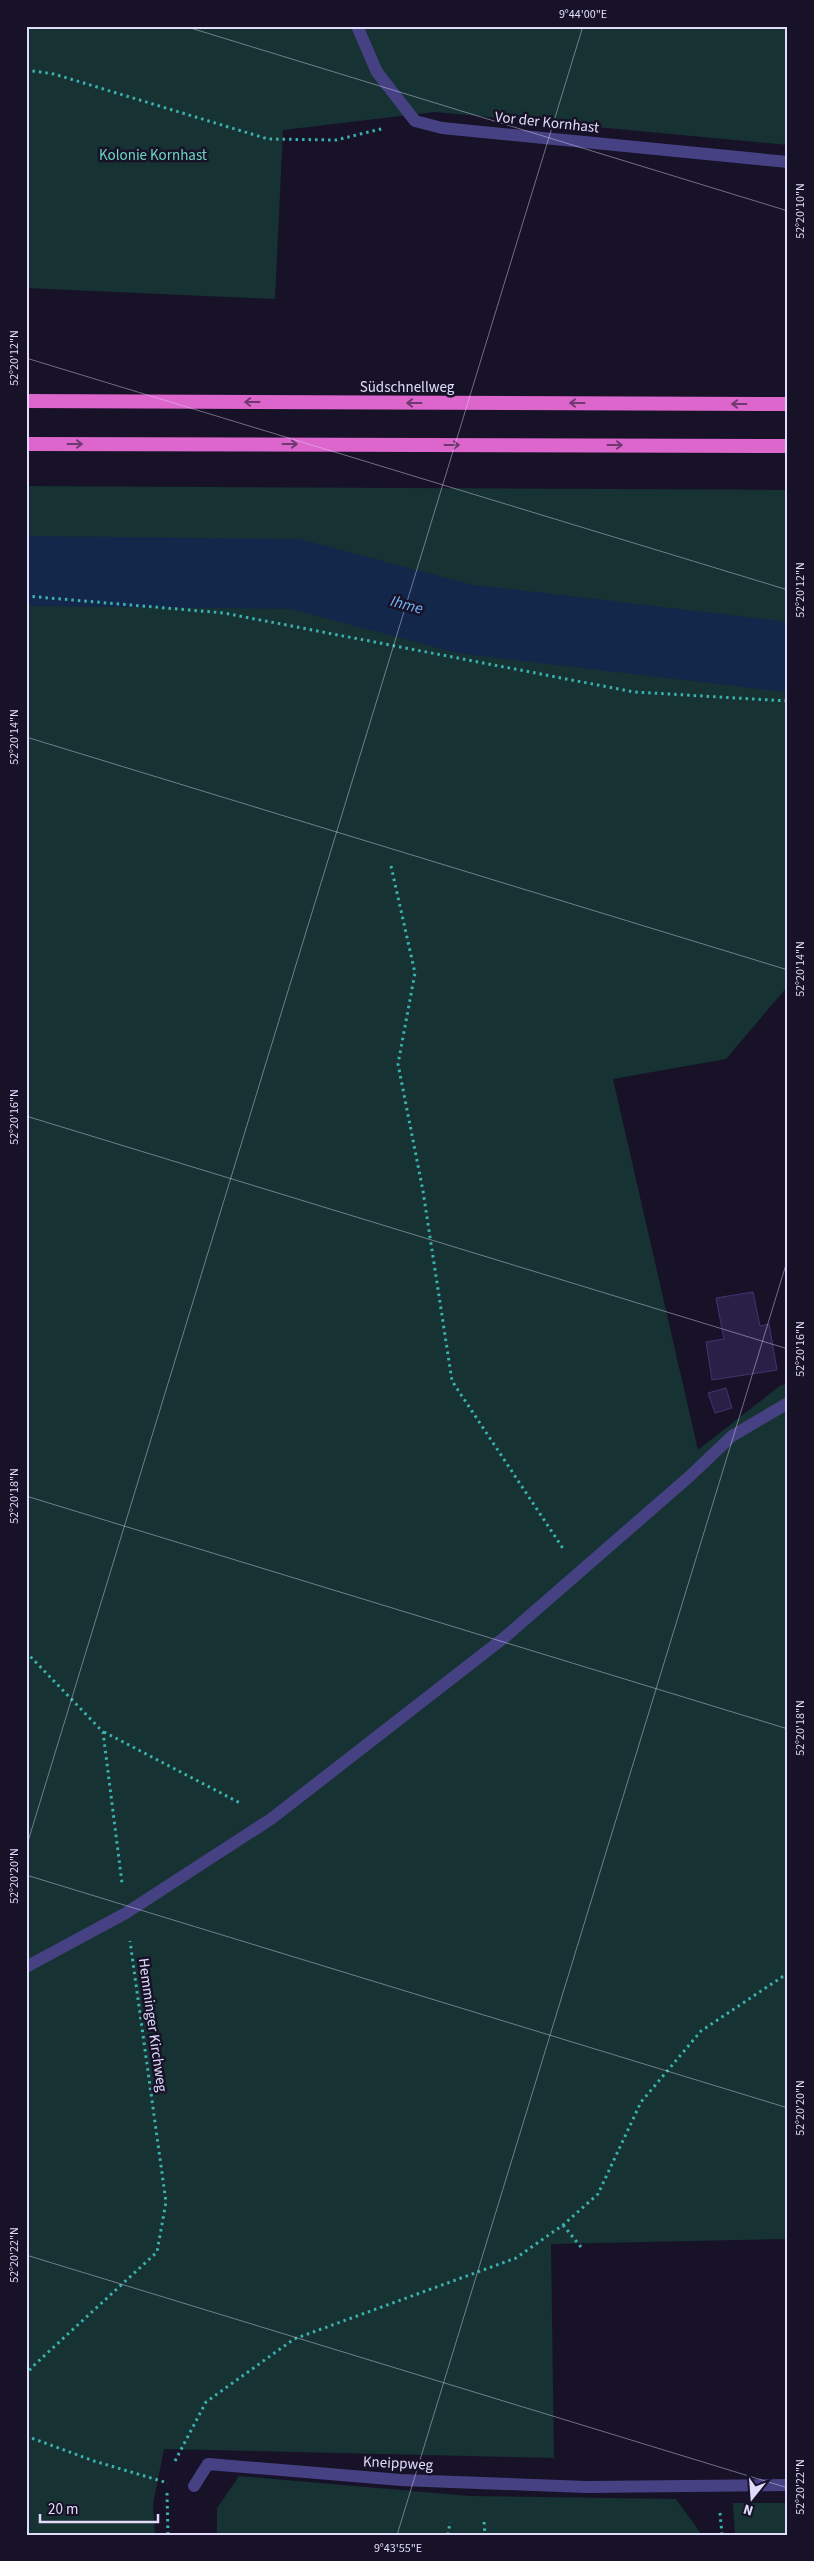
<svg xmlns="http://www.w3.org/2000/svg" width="814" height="2561" viewBox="0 0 814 2561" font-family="'Source Sans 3',sans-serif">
<rect width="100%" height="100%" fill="#171228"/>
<path fill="#163232" d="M26 26H788V145L435 112 283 130 275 299 26 288Z
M26 486 788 490V986L726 1059 613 1079 698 1450 781 1385 788 1384V2239L551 2244 554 2458 164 2449 153 2504 155 2535H26Z
M239 2476 470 2496 676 2499 702 2535H217V2508Z
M733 2503H788V2535H735Z"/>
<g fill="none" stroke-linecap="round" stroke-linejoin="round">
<path stroke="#13274b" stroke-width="70" d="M26 571 295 574 465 619 788 657"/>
</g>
<path fill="#292048" stroke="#423472" d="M753 1292 760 1326 769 1324 777 1370 712 1380 706 1342 724 1339 716 1298Z
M726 1388 732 1408 715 1413 708 1393Z"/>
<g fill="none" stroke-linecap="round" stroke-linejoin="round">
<path stroke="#3ab2af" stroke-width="3" stroke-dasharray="2.5 4" stroke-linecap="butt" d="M26 70 54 74 268 139 336 140 385 128
M26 596 224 613 634 692 788 701
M391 866 415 973 398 1064 423 1191 452 1381 564 1550
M26 1652 103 1732 122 1883
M104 1732 242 1804
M563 2225 581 2247
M26 2376 31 2368 157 2252 166 2202 130 1941
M26 2436 94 2461 168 2483
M175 2461 206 2402 294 2339 516 2258 563 2225 598 2194 641 2102 701 2031 788 1973
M167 2493 168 2535
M720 2513 722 2535
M484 2522 485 2535
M448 2535 450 2522"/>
<path stroke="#464183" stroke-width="12" d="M26 1967 126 1913 271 1819 505 1637 690 1476 732 1436 788 1403
M194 2486 208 2464 401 2480 586 2487"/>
<path stroke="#464183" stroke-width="12" d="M357 26 377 72 415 121 442 128 788 162
M586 2487 788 2485"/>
<path stroke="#dc66cb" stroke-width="14" d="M26 401 788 404
M26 444 788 446"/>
</g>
<defs><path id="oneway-shaft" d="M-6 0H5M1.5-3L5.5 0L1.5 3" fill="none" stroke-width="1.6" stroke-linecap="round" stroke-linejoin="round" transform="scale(1.25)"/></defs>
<g stroke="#703871">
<use href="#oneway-shaft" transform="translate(252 402) rotate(-180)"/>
<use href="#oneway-shaft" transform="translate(414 403) rotate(-180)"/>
<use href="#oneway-shaft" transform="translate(577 403) rotate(-180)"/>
<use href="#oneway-shaft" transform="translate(739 404) rotate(-180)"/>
<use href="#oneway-shaft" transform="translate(75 444)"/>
<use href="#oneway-shaft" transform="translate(290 444)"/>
<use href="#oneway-shaft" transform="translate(452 445)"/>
<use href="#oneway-shaft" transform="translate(615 445)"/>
</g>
<path fill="none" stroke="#e1dcfc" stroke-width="1" stroke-opacity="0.45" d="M184 26 788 211M26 358 788 590M26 737 788 970M26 1116 788 1349M26 1496 788 1729M26 1848 583 26M26 1875 788 2108M26 2255 788 2488M397 2535 788 1258"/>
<g text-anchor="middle" stroke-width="5" stroke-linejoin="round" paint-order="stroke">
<g font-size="15" fill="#e1dcfc" stroke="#171228">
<text transform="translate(547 122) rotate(6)" y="5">Vor der Kornhast</text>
<text x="407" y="392">Südschnellweg</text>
<text transform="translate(153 2025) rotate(82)" y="5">Hemminger Kirchweg</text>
<text transform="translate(398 2463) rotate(3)" y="5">Kneippweg</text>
</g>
<g font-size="15" fill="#6cd8c1" stroke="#171228">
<text x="153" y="160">Kolonie Kornhast</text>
</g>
<g font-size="16" font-style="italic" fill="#72b4f4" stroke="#171228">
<text transform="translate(407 604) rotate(15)" y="6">Ihme</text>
</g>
</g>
<rect width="814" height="2561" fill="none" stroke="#171228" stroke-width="55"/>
<g transform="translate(752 2498) rotate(197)" stroke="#171228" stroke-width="4" paint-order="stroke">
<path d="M0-4L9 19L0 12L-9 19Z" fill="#e1dcfc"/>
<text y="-8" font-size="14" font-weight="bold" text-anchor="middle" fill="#e1dcfc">N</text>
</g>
<path d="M40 2514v8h118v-8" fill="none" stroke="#e1dcfc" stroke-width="2.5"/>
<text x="48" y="2514" font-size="15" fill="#e1dcfc" stroke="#171228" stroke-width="4" paint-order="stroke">20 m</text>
<rect x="28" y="28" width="758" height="2506" fill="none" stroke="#e1dcfc" stroke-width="2"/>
<g font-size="12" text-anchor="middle" fill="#e1dcfc">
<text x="583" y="18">9°44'00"E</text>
<text transform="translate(800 211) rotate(-90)" y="4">52°20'10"N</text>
<text transform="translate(14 358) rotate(-90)" y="4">52°20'12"N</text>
<text transform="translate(800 590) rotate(-90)" y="4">52°20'12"N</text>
<text transform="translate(14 737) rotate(-90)" y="4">52°20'14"N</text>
<text transform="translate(800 969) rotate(-90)" y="4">52°20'14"N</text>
<text transform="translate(14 1117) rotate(-90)" y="4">52°20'16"N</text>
<text transform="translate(800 1349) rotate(-90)" y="4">52°20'16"N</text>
<text transform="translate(14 1496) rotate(-90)" y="4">52°20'18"N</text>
<text transform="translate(800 1728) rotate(-90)" y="4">52°20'18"N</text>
<text transform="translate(14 1876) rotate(-90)" y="4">52°20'20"N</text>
<text transform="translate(800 2108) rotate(-90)" y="4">52°20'20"N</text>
<text transform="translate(14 2255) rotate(-90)" y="4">52°20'22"N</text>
<text transform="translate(800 2487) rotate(-90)" y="4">52°20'22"N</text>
<text x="398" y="2552">9°43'55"E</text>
</g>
</svg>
